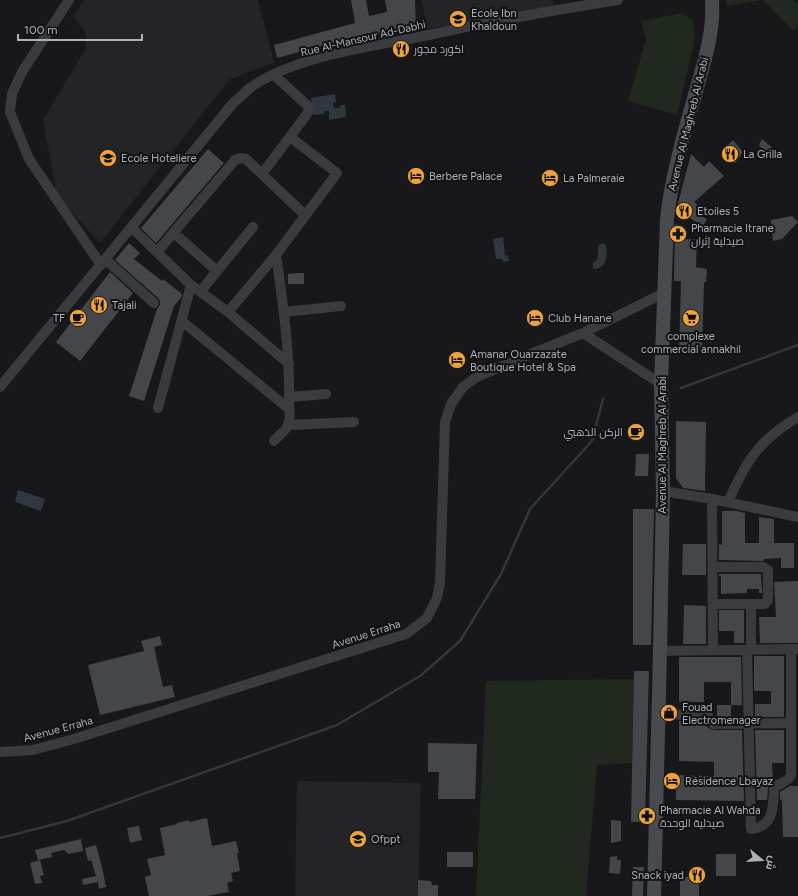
<svg xmlns="http://www.w3.org/2000/svg" width="798" height="896" viewBox="0 0 798 896" font-family="Figtree,Cairo,sans-serif">
<rect width="100%" height="100%" fill="#18181a"/>
<path fill="#242427" d="M84 0H258L274 63 230 79 100 243 57 196 43 120 86 48V33L73 16Z
M422 0H553L554 8 427 29Z
M297 781 421 783 418 896H295Z"/>
<path fill="#202820" d="M726 0H794L798 4V26L793 31 763 0 727 6Z
M682 13 693 20 695 34 694 44 677 115 628 101 646 40 641 21Z
M634 679 632 763 597 765 586 896H476L486 681Z"/>
<path fill="#2e383e" d="M335 94 336 102 333 103 334 108H340L341 105H345L346 117 329 120V111H325L324 114 313 115 311 98Z
M503 237 505 256 508 255 509 261 503 262 502 259H496L493 239Z
M602 243 606 245C607 256 608 268 593 269V263L597 260C599 255 597 250 599 245Z
M18 490 45 499 41 511 15 502Z"/>
<g fill="none" stroke-linecap="round" stroke-linejoin="round">
<path stroke="#2e383e" stroke-width="2.5" d="M681 388 798 345
M0 838 67 821 337 725 420 676 460 641 501 574 530 509 592 441 603 399"/>
</g>
<path fill="#45464a" d="M351 0H366L369 16 387 12 385 0H415L416 27 362 38 361 35 277 58 274 45 355 23Z
M762 139 777 152 769 159 759 153 762 149 759 145Z
M733 140 743 152 735 163 723 150Z
M208 149 224 163 156 243 141 228Z
M691 154 704 167 709 161 724 176 694 202 701 208 696 213 707 219 703 226 681 213 677 207Z
M792 216 798 222 782 239 773 241 771 220Z
M675 224 685 228 684 239 697 240 696 267 707 269 706 282H704L702 352H679L681 281H674Z
M129 243 140 253 134 259 162 281 163 279 182 294 181 298 174 306 144 401 129 396 157 309 160 305V301L158 298 115 260Z
M110 272 133 293 80 361 56 342Z
M297 273H304V284H288V274Z
M676 421 706 422 705 491 683 488 676 478Z
M636 454H649L648 476H635Z
M633 509H654L651 645H633Z
M722 511H737L745 513V543H759V517L774 519V543H794V568H781V558L764 559V561L719 560V544L722 545Z
M683 544H706V575H682Z
M719 574H761L762 593H759V589H747V593L721 594V576H719Z
M798 581V643H760L759 617H776L774 582Z
M684 605 706 606V644H683Z
M719 610H744V643H734V631H719Z
M160 636 162 645 154 647 163 687 172 685 175 697 100 715 88 665 144 651 141 641Z
M754 656H784V717H755V704H771V691H754Z
M679 657H741L742 705H731V717H717V705H731V682H704V702H679Z
M634 671H649L645 822H631Z
M679 721H703L708 728 714 730H742L744 801 676 800V775L714 776V762L679 761Z
M755 730H784V763H772L773 781 768 788 767 800H757Z
M428 743 477 744 475 799H438L439 772H428Z
M790 786H798V837H783L782 800H780V792Z
M207 818 212 846 236 841 239 853H237L240 871 231 873 233 881 227 883 229 892 207 896H149L145 877 151 875 147 859 165 855 160 828 177 824V823L189 820V822Z
M611 820 621 821V841L611 843Z
M139 826 142 840 130 843 127 828Z
M81 839 83 851 68 854 64 850 51 853 52 857 38 860 35 850Z
M96 845 102 867 106 887 99 889 98 882 83 885 82 879 96 876 91 860 88 861 85 848Z
M447 852H473V867H447Z
M716 854H736V876H716Z
M617 856V860H621L620 874 609 873 610 857Z
M40 860 44 875 40 876 42 883 35 884 30 863Z
M633 867H644L643 896H632Z
M680 877H699V896H680Z
M418 880 431 881 432 885H438V896H418Z"/>
<g fill="none" stroke-linecap="round" stroke-linejoin="round">
<path stroke="#393b3f" stroke-width="10" d="M69 0 22 72 12 94 10 112 29 159 101 265
M262 174 307 114 309 109 308 106 274 75
M132 228 191 285 228 312 289 364
M174 233 217 271
M157 252 235 160 240 158 246 159 305 215
M106 260 154 303
M200 292 253 227
M228 312 276 255 337 173 290 137
M284 312 341 306
M182 321 289 409
M583 333 661 384
M0 387 234 102C240 98 245 92 250 88 294 56 371 47 424 36 488 22 553 10 618 0
M289 397 326 394
M158 408 191 285
M289 425 354 422
M274 441C278 436 286 431 288 425 291 419 289 408 289 401 290 352 283 303 276 255
M663 491 712 499 798 517
M712 499 713 650
M728 502C746 461 759 440 798 417
M713 567H763L768 570V600L765 604H713
M751 605V650
M747 650 751 829C774 826 773 808 774 789 779 782 788 783 791 775V649
M660 651 798 649
M658 715 705 714C710 716 709 722 714 724L791 723
M0 752 33 750 74 739 406 634 427 618 437 598 440 583 445 422 451 404 463 387 475 378 526 356 583 333 664 293"/>
<path stroke="#474a4f" stroke-width="14" d="M654 896 660 651 663 491 661 384 667 219C672 173 686 128 698 84 706 56 714 29 712 0"/>
</g>
<defs>
<symbol id="school-disc" viewBox="-11 -11 22 22"><circle r="9.5" fill="#eba23f" stroke="#131315"/><path d="M0-5L7-2L0 1L-7-2ZM-4 1L0 2.5L4 1V4Q0 6-4 4Z" fill="#111"/></symbol>
<symbol id="restaurant-disc" viewBox="-11 -11 22 22"><circle r="9.5" fill="#eba23f" stroke="#131315"/><path d="M-5-6h1v4h1v-4h1v4h1v-4h1v5L-1.5 .5V6h-2V.5L-5-1ZM5-6V6H3V1.5H1.5Q1.5-4 5-6Z" fill="#111"/></symbol>
<symbol id="university-disc" viewBox="-11 -11 22 22"><circle r="9.5" fill="#eba23f" stroke="#131315"/><path d="M0-5L7-2L0 1L-7-2ZM-4 1L0 2.5L4 1V4Q0 6-4 4Z" fill="#111"/></symbol>
<symbol id="hotel-disc" viewBox="-11 -11 22 22"><circle r="9.5" fill="#eba23f" stroke="#131315"/><path d="M-6-4.5h1.5V1H6V5H4.5V3h-9V5H-6ZM-4 0a1.8 1.8 0 1 1 3.6 0ZM.5 0V-2.5h3Q6-2.5 6 0Z" fill="#111"/></symbol>
<symbol id="pharmacy-disc" viewBox="-11 -11 22 22"><circle r="9.5" fill="#eba23f" stroke="#131315"/><path d="M-2-6h4v4h4v4h-4v4h-4v-4h-4v-4h4Z" fill="#111"/></symbol>
<symbol id="cafe-disc" viewBox="-11 -11 22 22"><circle r="9.5" fill="#eba23f" stroke="#131315"/><path d="M-5.5-4.5H6V0H3Q3 3.5 0 3.5H-2.5Q-5.5 3.5-5.5 0ZM3-3.2v2h1.7v-2ZM-6 4.5H4V6H-6Z" fill="#111"/></symbol>
<symbol id="supermarket-disc" viewBox="-11 -11 22 22"><circle r="9.5" fill="#eba23f" stroke="#131315"/><path d="M-6-5.5h2.5l.6 2H6L4.5 2H-2.5L-4.4-4H-6ZM-1.5 3.2a1.3 1.3 0 1 0 .1 0ZM3 3.2a1.3 1.3 0 1 0 .1 0Z" fill="#111"/></symbol>
<symbol id="shop-disc" viewBox="-11 -11 22 22"><circle r="9.5" fill="#eba23f" stroke="#131315"/><path d="M-5-2.5h2.3a2.7 3.5 0 0 1 5.4 0H5L5.5 6h-11ZM-1.5-2.5h3a1.5 2.3 0 0 0-3 0Z" fill="#111"/></symbol>
</defs>
<g fill-rule="evenodd">
<use href="#school-disc" x="448" y="9" width="20" height="20"/>
<use href="#restaurant-disc" x="391" y="39" width="20" height="20"/>
<use href="#restaurant-disc" x="720" y="144" width="20" height="20"/>
<use href="#university-disc" x="98" y="148" width="20" height="20"/>
<use href="#hotel-disc" x="406" y="166" width="20" height="20"/>
<use href="#hotel-disc" x="540" y="168" width="20" height="20"/>
<use href="#restaurant-disc" x="674" y="201" width="20" height="20"/>
<use href="#pharmacy-disc" x="668" y="224" width="20" height="20"/>
<use href="#restaurant-disc" x="89" y="295" width="20" height="20"/>
<use href="#cafe-disc" x="68" y="308" width="20" height="20"/>
<use href="#hotel-disc" x="525" y="308" width="20" height="20"/>
<use href="#supermarket-disc" x="681" y="308" width="20" height="20"/>
<use href="#hotel-disc" x="447" y="350" width="20" height="20"/>
<use href="#cafe-disc" x="626" y="422" width="20" height="20"/>
<use href="#shop-disc" x="659" y="703" width="20" height="20"/>
<use href="#hotel-disc" x="662" y="771" width="20" height="20"/>
<use href="#pharmacy-disc" x="637" y="806" width="20" height="20"/>
<use href="#university-disc" x="348" y="829" width="20" height="20"/>
<use href="#restaurant-disc" x="687" y="865" width="20" height="20"/>
</g>
<g text-anchor="middle" stroke-width="4" stroke-linejoin="round" paint-order="stroke">
<g font-size="11" fill="#abb1b9" stroke="#131315" text-anchor="start">
<text x="471" y="17">Ecole Ibn<tspan x="471" dy="13">Khaldoun</tspan></text>
<text x="414" y="53">اكورد مجور</text>
<text x="743" y="158">La Grilla</text>
<text x="121" y="162">Ecole Hoteliere</text>
<text x="429" y="180">Berbere Palace</text>
<text x="563" y="182">La Palmeraie</text>
<text x="697" y="215">Etoiles 5</text>
<text x="691" y="232">Pharmacie Itrane<tspan x="691" dy="13">صيدلية إثران</tspan></text>
<text x="112" y="309">Tajali</text>
<text x="65" y="322" text-anchor="end">TF</text>
<text x="548" y="322">Club Hanane</text>
<text x="691" y="340" text-anchor="middle">complexe<tspan x="691" dy="13">commercial annakhil</tspan></text>
<text x="470" y="358">Amanar Ouarzazate<tspan x="470" dy="13">Boutique Hotel &amp; Spa</tspan></text>
<text x="623" y="436" text-anchor="end">الركن الذهبي</text>
<text x="682" y="711">Fouad<tspan x="682" dy="13">Electromenager</tspan></text>
<text x="685" y="785">Résidence Lbayaz</text>
<text x="660" y="814">Pharmacie Al Wahda<tspan x="660" dy="13">صيدلية الوحدة</tspan></text>
<text x="371" y="843">Ofppt</text>
<text x="684" y="879" text-anchor="end">Snack iyad</text>
</g>
<g font-size="11" fill="#abb1b9" stroke="#131315">
<text transform="translate(363 38) rotate(-13)" y="4">Rue Al-Mansour Ad-Dabhi</text>
<text transform="translate(688 124) rotate(-76)" y="4">Avenue Al Maghreb Al Arabi</text>
<text transform="translate(662 445) rotate(-90)" y="4">Avenue Al Maghreb Al Arabi</text>
<text transform="translate(366 634) rotate(-18)" y="4">Avenue Erraha</text>
<text transform="translate(58 729) rotate(-15)" y="4">Avenue Erraha</text>
</g>
</g>
<g transform="translate(762 860) rotate(108)" stroke="#131315" stroke-width="3" paint-order="stroke">
<path d="M0-3L7 15L0 10L-7 15Z" fill="#abb1b9"/>
<text y="-6" font-size="11" font-weight="bold" text-anchor="middle" fill="#abb1b9">ش</text>
</g>
<path d="M18 34v6h124v-6" fill="none" stroke="#abb1b9" stroke-width="2"/>
<text x="24" y="34" font-size="12" fill="#abb1b9" stroke="#131315" stroke-width="3" paint-order="stroke">100 m</text>
</svg>
